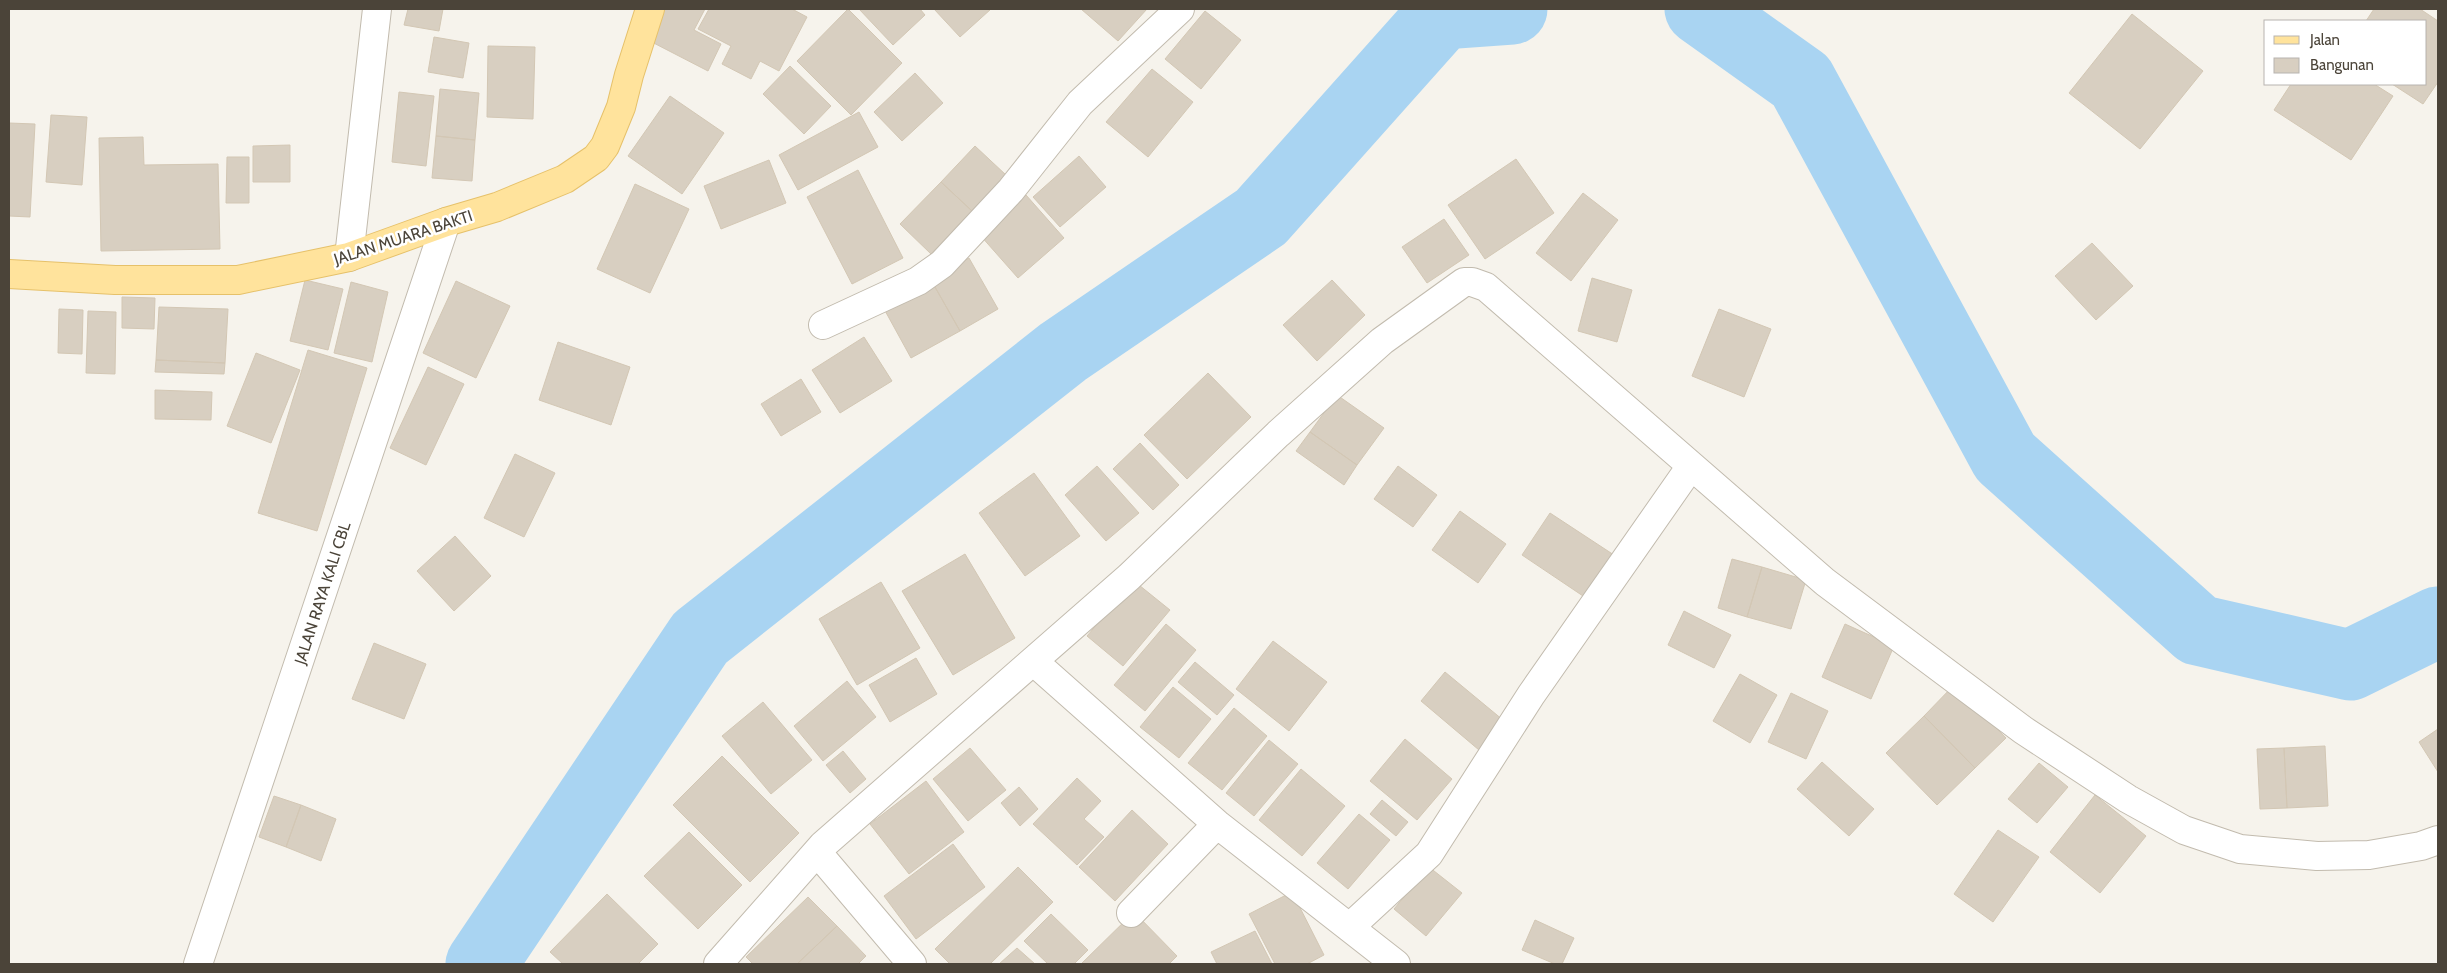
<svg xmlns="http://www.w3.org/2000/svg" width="2447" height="973" viewBox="0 0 2447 973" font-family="Cabin,sans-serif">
<rect width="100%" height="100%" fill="#f6f3ec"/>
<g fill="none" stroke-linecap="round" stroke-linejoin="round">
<path stroke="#a9d4f2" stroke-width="71" d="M1700 9 1801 81 2005 457 2198 630 2350 665 2438 622
M481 964 700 638 1063 352 1261 217 1442 14 1512 9"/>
</g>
<path fill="#d8cfc1" stroke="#d3c7b4" d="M408 9H443L439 31 404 25Z
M660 9H705L694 30 721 44 708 71 644 38Z
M709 9H792L807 17 779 71 760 61 751 79 722 64 731 46 698 29Z
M848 9 902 63 851 115 797 61Z
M859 9H920L925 15 893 45Z
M934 9H991L960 37Z
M1081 9H1147L1118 41Z
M2374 9H2420L2438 21V82L2423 104 2392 84H2426V21H2366Z
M1205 11 1241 40 1201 89 1165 59Z
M2132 14 2203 71 2140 149 2069 93Z
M434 37 469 43 463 78 428 72Z
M488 46 535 47 533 119 487 117Z
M790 66 831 106 804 134 763 94Z
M1152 69 1193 102 1148 157 1106 122Z
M915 73 943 103 902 141 874 112Z
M2291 84H2374L2393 96 2351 160 2274 110Z
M440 89 479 93 475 140 436 136Z
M399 92 434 96 426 166 392 162Z
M670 96 724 133 682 194 628 156Z
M859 112 878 147 798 190 779 155Z
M51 115 87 117 82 185 46 182Z
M9 123 35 124 30 217 9 216Z
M436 136 475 140 472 181 432 178Z
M143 137 144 165 218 164 220 249 101 251 99 138Z
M290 145V182H253V146Z
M975 146 1006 175 972 211 941 182Z
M1079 156 1106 187 1060 227 1033 197Z
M227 157H249V203H226Z
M1516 159 1554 213 1485 259 1448 205Z
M769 160 786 203 721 229 704 186Z
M858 170 903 258 852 284 807 197Z
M941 182 972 211 931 254 900 224Z
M635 184 689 209 650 293 597 269Z
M1583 193 1618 220 1571 281 1536 253Z
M1026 195 1064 238 1018 278 980 235Z
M1444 219 1469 255 1427 283 1402 247Z
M2092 243 2133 286 2096 320 2055 276Z
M969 258 998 309 960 331 931 280Z
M1592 278 1632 290 1617 342 1578 331Z
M305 280 343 289 328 350 290 341Z
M931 280 960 331 911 358 883 307Z
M1332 280 1365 315 1317 361 1283 325Z
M456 281 510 306 476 378 423 353Z
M351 282 388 292 372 362 334 353Z
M122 297 155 298 154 329 122 328Z
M159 307 228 309 225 363 156 360Z
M59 309 83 310 82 354 58 353Z
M1719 309 1771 329 1744 397 1692 376Z
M88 311 116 312 115 374 86 373Z
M864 337 892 381 840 413 812 370Z
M558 342 630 367 611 425 539 400Z
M308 350 367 368 317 531 258 513Z
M256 353 300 370 271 443 227 426Z
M156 360 225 363 224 374 155 372Z
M428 367 464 384 426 465 390 448Z
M1208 373 1251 417 1187 479 1144 435Z
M801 379 821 412 781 436 761 404Z
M155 390 212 392 211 420 155 419Z
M1337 395 1384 428 1357 465 1310 432Z
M1310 432 1357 465 1344 485 1296 451Z
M1140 443 1179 485 1153 510 1113 469Z
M515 454 555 473 524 537 484 518Z
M1097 466 1139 513 1106 541 1065 495Z
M1398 466 1437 495 1413 527 1374 499Z
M1034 473 1080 536 1025 576 979 513Z
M1460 511 1506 544 1478 583 1432 550Z
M1550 513 1614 555 1586 598 1522 555Z
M455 536 491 576 454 611 417 571Z
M965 554 1015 638 953 675 902 591Z
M1732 559 1762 567 1747 617 1718 608Z
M1762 567 1806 580 1791 629 1747 617Z
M1134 581 1170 610 1123 666 1087 636Z
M881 582 920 648 857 685 819 619Z
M1684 611 1731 635 1714 668 1668 645Z
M1166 624 1196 650 1145 711 1114 685Z
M1845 624 1894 646 1871 699 1822 677Z
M1273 641 1327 682 1289 731 1236 689Z
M374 643 426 664 404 719 352 699Z
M916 658 937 694 890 722 869 685Z
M1195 662 1234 695 1217 715 1178 682Z
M1445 672 1503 720 1479 750 1421 701Z
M1740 674 1777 695 1750 743 1713 721Z
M847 681 876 717 823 761 794 726Z
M1954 685 2006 738 1975 768 1924 716Z
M1173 687 1211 719 1179 758 1140 727Z
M1791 693 1828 711 1806 759 1768 742Z
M763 702 812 760 771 794 722 736Z
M1234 708 1267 736 1222 790 1188 763Z
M1924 716 1975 768 1937 805 1886 753Z
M2438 729V772L2419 742Z
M1405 739 1452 779 1417 820 1370 781Z
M1269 740 1298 764 1254 816 1226 793Z
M2325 746 2328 806 2287 808 2284 748Z
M970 748 1006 790 968 821 933 779Z
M2284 748 2287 808 2260 809 2257 749Z
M843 751 866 779 850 793 826 765Z
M722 756 799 833 750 882 673 805Z
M1822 762 1874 809 1849 836 1797 789Z
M2039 763 2068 787 2037 823 2008 799Z
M1301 769 1345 806 1302 856 1259 820Z
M1077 778 1101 801 1084 819 1104 837 1077 865 1033 824Z
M926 781 964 832 909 874 870 824Z
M1019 787 1038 809 1020 826 1001 803Z
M2095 795 2146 836 2100 893 2050 852Z
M274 796 301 805 286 847 259 837Z
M1382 800 1408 822 1396 836 1370 814Z
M301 805 336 819 321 861 286 847Z
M1132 810 1168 844 1115 901 1079 867Z
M1359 814 1390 840 1348 889 1317 863Z
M1998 830 2039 857 1993 922 1954 894Z
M689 832 742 885 698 929 644 876Z
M953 844 985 887 916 939 884 896Z
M1018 867 1053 902 990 964H950L935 949Z
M1429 867 1462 893 1426 936 1394 909Z
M1292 892 1324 955 1307 964H1275L1249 914Z
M607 894 658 944 638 964H563L550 952Z
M808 897 837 926 797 964H753L746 957Z
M1134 912 1177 956 1169 964H1081Z
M1051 914 1088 950 1074 964H1048L1024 941Z
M1535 920 1574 938 1562 964H1555L1522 950Z
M837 926 866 956 858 964H797Z
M1255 931 1272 964H1217L1211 952Z
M1017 948 1035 964H999Z"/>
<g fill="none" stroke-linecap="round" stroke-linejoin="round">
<defs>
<path id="minor" d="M349 257 377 9
M823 325 918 281 942 264 1011 190 1080 103 1180 9
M1033 661 1217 824 1396 964
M817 852 912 964
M1131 913 1217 824
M1351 926 1429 854 1531 695 1691 466
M198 964 446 222
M718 964 823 845 1129 577 1278 434 1382 341 1464 282H1472L1486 287 1825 582 2023 730 2128 799 2184 830 2240 849 2317 856 2369 855 2421 846 2438 840"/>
<path id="major" d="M9 274 115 280H238L349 257 446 222 497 207 565 179 596 158 605 146 621 107 629 75 650 9"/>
</defs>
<use href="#minor" stroke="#c2bbae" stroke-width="30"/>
<use href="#major" stroke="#e6c16a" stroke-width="30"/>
<use href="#minor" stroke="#fff" stroke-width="28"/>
<use href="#major" stroke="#ffe39c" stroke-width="28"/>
</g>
<g text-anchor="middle" stroke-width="5" stroke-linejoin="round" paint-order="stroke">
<g font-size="16" fill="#4b4439" stroke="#fff">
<text transform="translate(403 237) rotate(-18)" y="6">JALAN MUARA BAKTI</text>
<text transform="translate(322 593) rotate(-72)" y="6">JALAN RAYA KALI CBL</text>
</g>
</g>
<rect width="2447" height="973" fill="none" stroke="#4b4439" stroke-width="20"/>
<rect x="2264" y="20" width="162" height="65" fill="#ffffff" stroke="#b7b4b0"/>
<rect x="2274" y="36" width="25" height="8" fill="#ffe39c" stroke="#b7b4b0"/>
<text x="2310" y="45" font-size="15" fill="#4b4439">Jalan</text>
<rect x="2274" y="58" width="25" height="15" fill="#d8cfc1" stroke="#b7b4b0"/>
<text x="2310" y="70" font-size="15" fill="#4b4439">Bangunan</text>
</svg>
